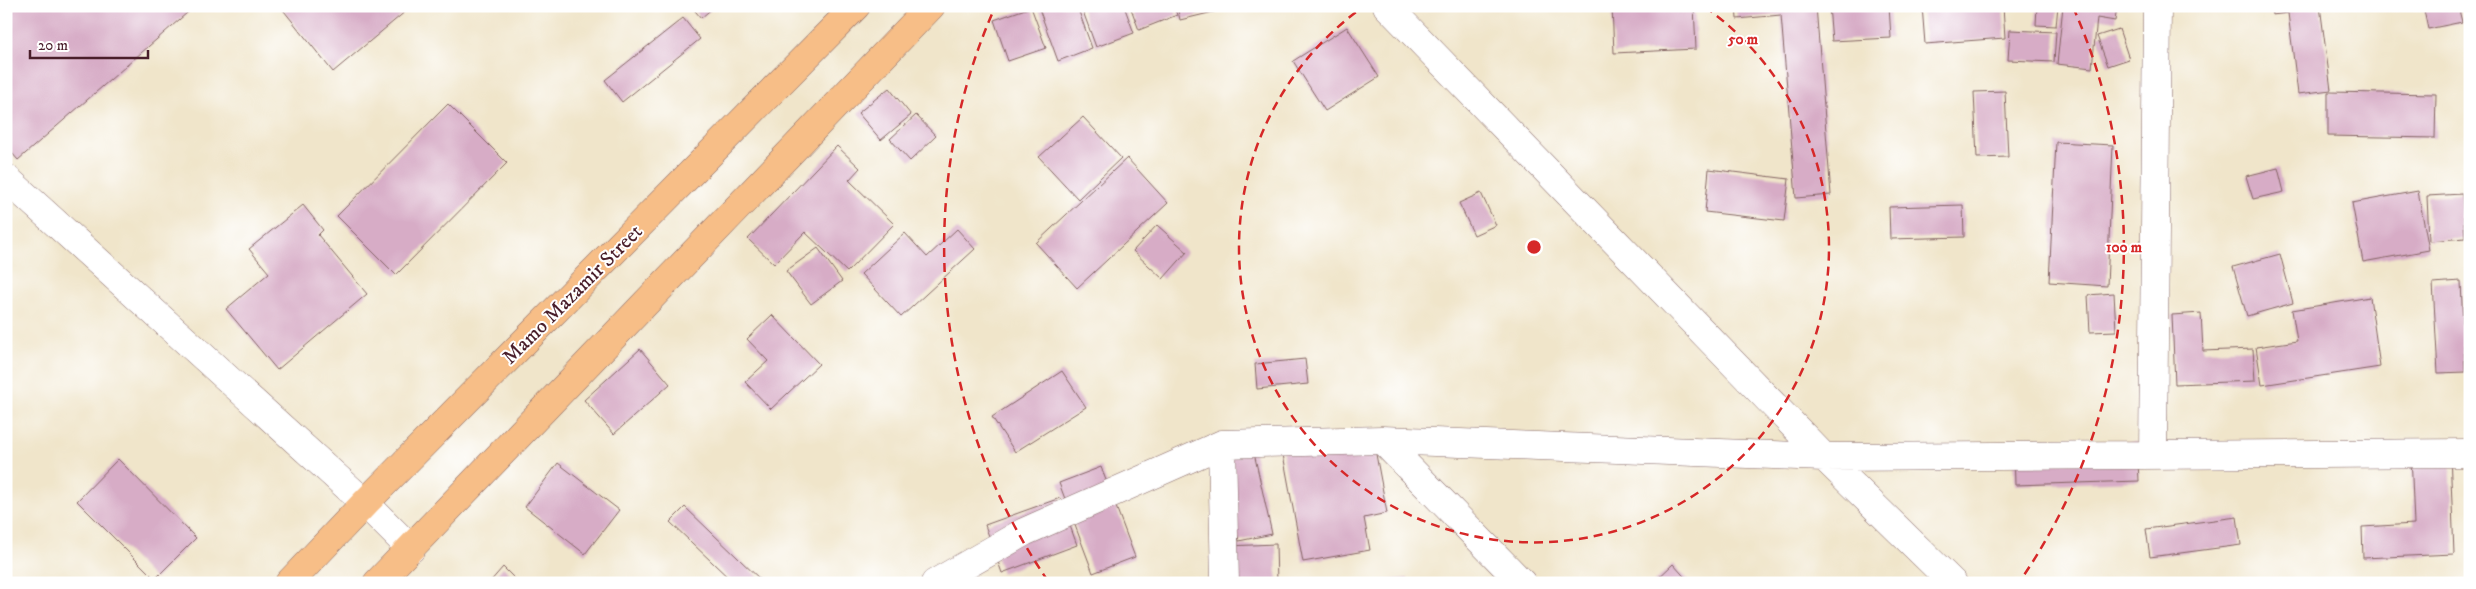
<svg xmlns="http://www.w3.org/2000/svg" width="2476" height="589" viewBox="0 0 2476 589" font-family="'IM FELL DW Pica',serif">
<rect width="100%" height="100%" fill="#fff"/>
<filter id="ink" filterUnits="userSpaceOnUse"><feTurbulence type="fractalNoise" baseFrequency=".02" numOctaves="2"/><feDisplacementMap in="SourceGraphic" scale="10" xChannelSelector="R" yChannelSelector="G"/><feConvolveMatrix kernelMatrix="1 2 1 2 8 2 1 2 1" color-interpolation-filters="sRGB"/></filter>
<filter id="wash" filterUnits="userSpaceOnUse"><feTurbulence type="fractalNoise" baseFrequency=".0096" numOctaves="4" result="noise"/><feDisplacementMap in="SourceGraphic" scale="20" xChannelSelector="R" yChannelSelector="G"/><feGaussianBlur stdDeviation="1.12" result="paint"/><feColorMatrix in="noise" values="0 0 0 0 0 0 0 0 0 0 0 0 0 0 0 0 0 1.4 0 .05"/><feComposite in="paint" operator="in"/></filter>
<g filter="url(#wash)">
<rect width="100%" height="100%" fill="#f0e5ca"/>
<g id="blocks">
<path fill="#d7acc6" d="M6 6H195L18 160 6 146Z
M280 6H412L333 72Z
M691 6H715L701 18Z
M1038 6H1077L1092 48 1058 61Z
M1081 6H1124L1134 33 1096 47Z
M1130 6H1174L1177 15 1139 30Z
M1177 6H1234V7L1180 20Z
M1612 6H1694L1696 49 1614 53Z
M1736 6H1816L1831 195 1796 198 1781 15 1737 19Z
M1829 6H1889L1891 38 1832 41Z
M1922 6H2003L2005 38 1925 44Z
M2037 6H2058L2056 26 2036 25Z
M2063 6H2117L2115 21 2097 18 2092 68 2057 64Z
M2271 6H2320L2331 90 2298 94 2288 13 2272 15Z
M2423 6H2458L2462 22 2428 29Z
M1031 7 1046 48 1008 61 994 20Z
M683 18 700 39 622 102 605 80Z
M1347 27 1379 77 1325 111 1293 61Z
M2119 29 2129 59 2108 66 2097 36Z
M2010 30 2056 32 2054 62 2008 60Z
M889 88 911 115 881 140 858 113Z
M2005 91 2008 157 1977 158 1974 92Z
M2328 92 2436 94 2435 138 2328 136Z
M448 104 507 163 396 275 337 216Z
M916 115 936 136 910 161 890 139Z
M1083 117 1121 158 1078 199 1039 157Z
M2056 142 2113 145 2107 286 2049 282Z
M837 146 860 168 849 180 894 224 847 272 805 232 774 264 748 239Z
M1127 158 1168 203 1077 288 1036 243Z
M2278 168 2284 192 2253 199 2246 176Z
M1709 169 1789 179 1784 221 1705 212Z
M2418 191 2429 250 2363 262 2352 203Z
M1481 193 1496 225 1474 235 1459 203Z
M2462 194 2465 238 2429 241 2427 196Z
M303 205 323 230 318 235 367 294 277 370 226 309 269 273 249 249Z
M1963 205 1964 237 1890 239 1889 207Z
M1157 225 1187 252 1163 279 1133 251Z
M957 229 975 249 901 317 861 274 905 233 927 257Z
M818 248 842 281 811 304 786 271Z
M2280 254 2293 303 2247 316 2233 267Z
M2461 281 2465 372 2438 373 2433 283Z
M2114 293 2116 331 2090 332 2088 295Z
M2370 297 2380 367 2262 385 2256 347 2297 341 2292 310Z
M2201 313 2203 351 2253 349 2255 381 2175 384 2172 315Z
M772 315 819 364 771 409 745 382 768 361 747 339Z
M640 349 670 384 614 434 584 400Z
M1305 359 1308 384 1257 389 1255 364Z
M1062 371 1086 407 1015 452 992 417Z
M1372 433 1387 513 1364 518 1370 550 1303 562 1282 449Z
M2137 442 2139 481 2015 485 2014 445Z
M1252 444 1272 534 1239 541 1218 451Z
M2450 453 2454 554 2363 558 2362 527 2414 524 2411 454Z
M118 459 196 538 155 579 77 501Z
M558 463 619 510 585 554 525 507Z
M1101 467 1135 557 1093 573 1059 483Z
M1060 498 1077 545 1002 573 985 525Z
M685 507 764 583H734L670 522Z
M2237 517 2241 545 2150 557 2146 529Z
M1276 544 1277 583H1230L1228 546Z
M1673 564 1690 583H1653Z
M503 567 519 583H489Z
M1408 578V583H1381V581Z"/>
</g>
</g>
<g filter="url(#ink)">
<use href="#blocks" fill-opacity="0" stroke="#846463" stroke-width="1"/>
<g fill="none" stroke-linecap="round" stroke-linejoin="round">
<defs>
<path id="street" d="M1387 6 1824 457 1953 583
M6 178 365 503 411 549
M1382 440 1522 583
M1222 444 1225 583
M2153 455 2157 6
M935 583 1024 532 1222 444 1382 440 1824 457 2470 453"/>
<path id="primary" d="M289 583 365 503 856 6
M377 583 931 6"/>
</defs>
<use href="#street" stroke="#846463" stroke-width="29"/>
<use href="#primary" stroke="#846463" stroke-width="29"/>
<use href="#street" stroke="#fff" stroke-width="28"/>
<use href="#primary" stroke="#f7be87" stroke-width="28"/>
</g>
</g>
<g fill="none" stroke="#d62828" stroke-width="2.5" stroke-dasharray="9 6">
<path d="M1705 7A295 295 0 1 1 1363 7"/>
<path d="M1048 581A590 590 0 0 1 995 7M2073 7A590 590 0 0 1 2020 581"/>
</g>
<g text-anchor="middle" stroke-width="4" stroke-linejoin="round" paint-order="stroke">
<g font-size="21" fill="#4a1f2b" stroke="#fff">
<text transform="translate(572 294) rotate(-45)" y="7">Mamo Mazamir Street</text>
</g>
</g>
<circle cx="1534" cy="247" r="8" fill="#d62828" stroke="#fff" stroke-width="2.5"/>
<g font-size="15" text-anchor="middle" font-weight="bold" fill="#d62828" stroke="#fff" stroke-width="4" stroke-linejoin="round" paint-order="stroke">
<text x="1743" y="44">50 m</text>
<text x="2124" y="252">100 m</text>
</g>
<rect width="2476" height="589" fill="none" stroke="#fff" stroke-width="25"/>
<path d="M30 50v8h118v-8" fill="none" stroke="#4a1f2b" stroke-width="2.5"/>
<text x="38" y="50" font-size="15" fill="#4a1f2b" stroke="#ffffff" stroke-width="4" paint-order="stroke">20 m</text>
</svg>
